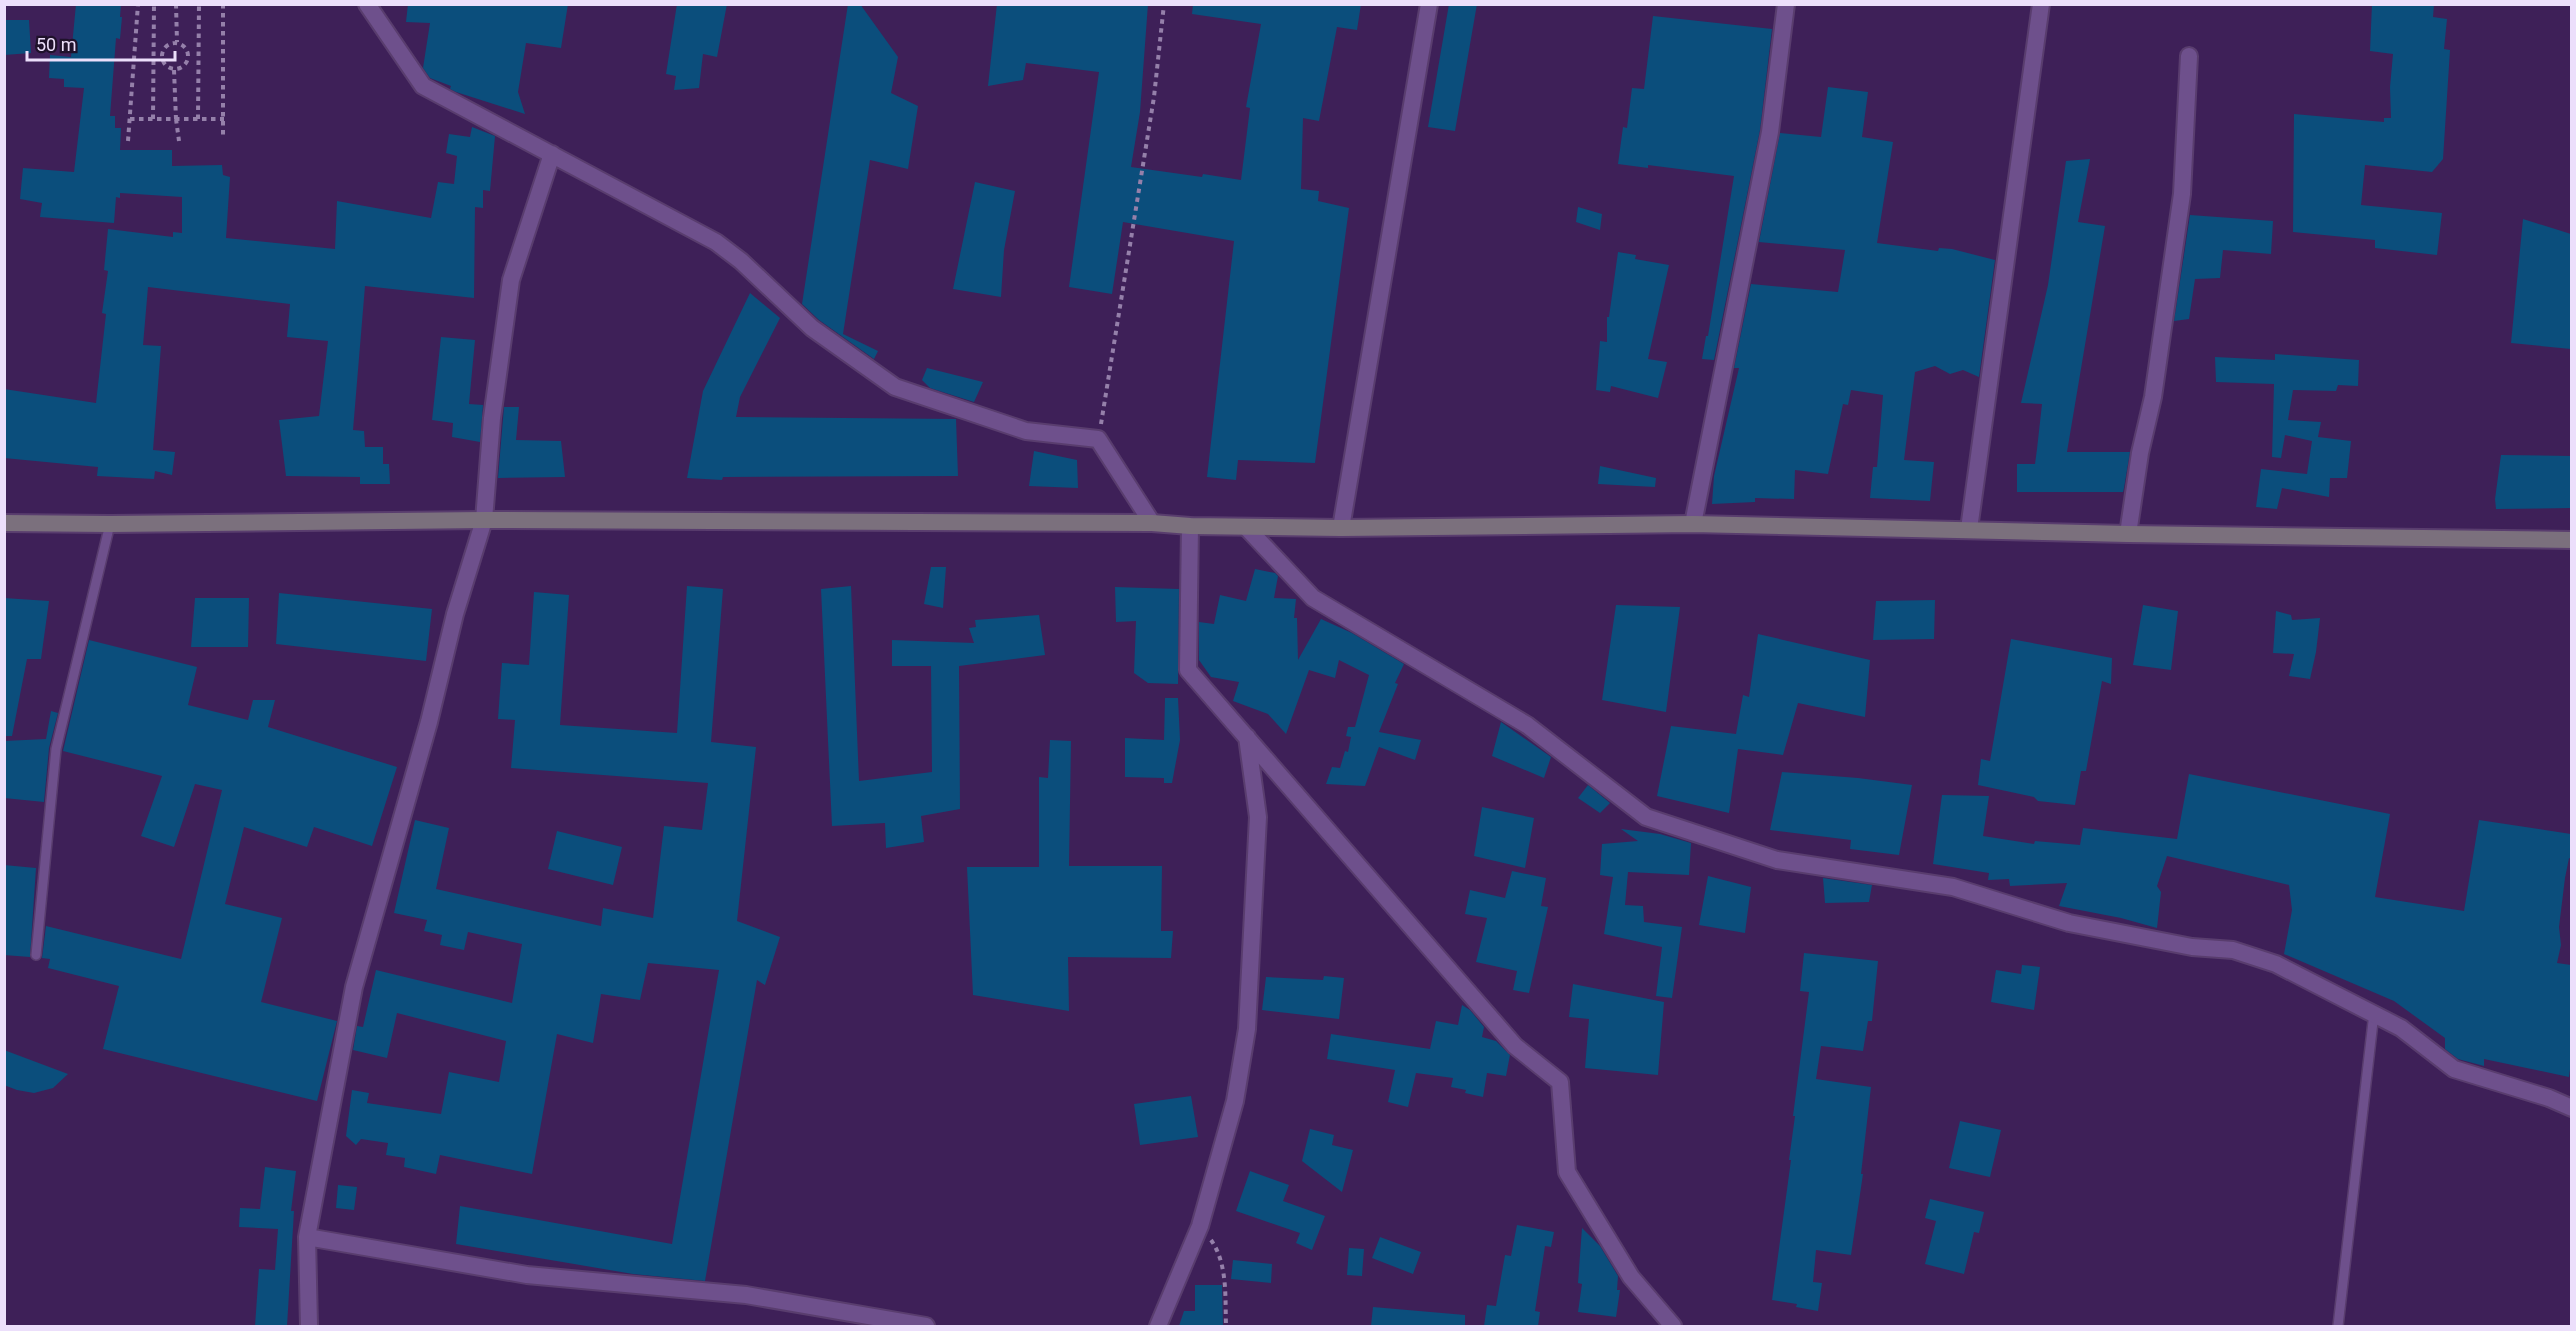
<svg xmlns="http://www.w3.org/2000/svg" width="2576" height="1331" viewBox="0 0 2576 1331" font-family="Roboto,sans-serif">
<rect width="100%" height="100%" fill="#3e2058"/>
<path fill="#0b4e7c" d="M76 4H121L120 17H122L120 39 116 38 110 116H115V128H121L120 150H172V166L222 165 223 175 230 177 226 238 335 249 337 201 431 218 438 182 454 184 457 156 446 153 449 134 470 137 472 127 495 136 490 191 483 190V208L475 207 474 298 365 286 353 430 364 431 365 447H383V464H389L390 484H360V477L286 476 279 420 319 416 328 341 287 337 290 304 148 287 143 345 161 346 153 450 175 452 172 475 155 471 154 479 97 476 98 467 4 458V389L96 403 106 314 102 313 108 271 104 270 108 229 173 237V232L182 233V197L120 193V198L116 197 114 223 40 217 42 203 20 199 23 168 74 172 84 88 64 87V79L49 78 50 55 71 57Z
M408 4H568L561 48 526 43 518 92 525 114 456 92 450 89 451 86 430 78 423 68 430 23 406 22Z
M677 4H727L717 57 703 54 699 88 674 90 676 76 666 74Z
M848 4H860L898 57 891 93 918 106 908 169 870 160 843 334 878 351 874 359 819 320 802 304Z
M997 4H1148L1140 112 1131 167 1202 177 1203 174 1241 180 1250 108 1246 107 1261 24 1192 14 1193 4H1361L1357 30 1337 27 1319 121 1303 118 1301 189 1319 191 1318 201 1349 208 1315 463 1238 460 1236 480 1207 477 1234 241 1123 222 1112 294 1069 287 1099 72 1026 63 1023 80 988 86Z
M1449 4H1477L1455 131 1428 127Z
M2372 4H2434L2433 17 2447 19 2444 49 2450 50 2443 159 2432 172 2365 165 2361 205 2442 213 2437 255 2375 248V240L2293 232 2294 114 2384 122V118H2391L2390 87 2393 54 2370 51Z
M1653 16 1772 29 1760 130 1714 360 1702 359 1706 336H1708L1734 176 1648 165V168L1618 164 1623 127 1627 128 1632 88 1644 89Z
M4 20H29L31 53 4 55Z
M1828 87 1868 92 1862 137 1893 142 1877 243 1938 251 1939 248 1952 249 1995 260 1979 377 1963 370 1950 374 1935 366 1915 372 1904 460 1934 462 1930 501 1870 498 1873 467H1877L1883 395 1851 390 1848 405 1843 404 1828 474 1795 470 1794 499 1755 498V502L1712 504 1714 476 1739 368H1734L1751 284 1838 292 1845 250 1759 242 1780 133 1821 137Z
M2090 159 2078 222 2105 226 2067 452H2130L2124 488 2123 492H2017V464H2035L2037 449 2042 404 2021 403 2048 285 2066 161Z
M975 182 1015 191 1004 250 1001 297 953 289Z
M1578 207 1602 214 1600 230 1576 222Z
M2190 215 2273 221 2271 254 2223 250 2220 278 2195 279 2189 319 2174 321Z
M2523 219 2571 234V349L2511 343Z
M1618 252 1636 255 1635 259 1669 265 1648 359 1667 362 1658 398 1611 386 1610 392 1596 390 1600 341 1607 342V317H1609Z
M750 293 780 318 740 397 736 417 956 419 958 476 723 477 722 480 687 478 703 391Z
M441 337 475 340 469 404 483 405 480 442 452 437 453 423 432 420Z
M2275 354 2359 360 2358 386 2338 385 2336 391 2293 390 2288 420 2321 422 2318 437 2351 441 2347 478H2330L2329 497 2282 488 2277 509 2256 507 2261 469 2307 474 2312 441 2285 435 2281 458 2272 457 2274 384 2216 382 2215 357 2275 360Z
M927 368 983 382 974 402 930 388 922 380Z
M504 407H519L516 440 561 441 565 477 498 478Z
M1034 451 1077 460 1078 488 1029 486Z
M2501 455 2571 456V508L2496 509 2495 499Z
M1600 466 1656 478 1655 487 1598 484Z
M931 567H946L943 608 924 604Z
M1255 569 1275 573 1278 576 1274 598 1296 599 1294 618H1297L1298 660 1321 619 1352 633 1404 664 1395 683 1398 684 1379 732 1421 740 1415 760 1379 747 1365 786 1326 784 1332 767 1340 768 1345 751 1348 752 1351 737 1346 736 1348 727H1355L1369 675 1339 660 1335 678 1309 670 1286 734 1268 714 1233 701 1239 682 1211 677 1199 660V622L1214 624 1220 595 1246 601Z
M687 586 723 589 711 742 756 747 737 921 780 937 765 985 757 980 705 1281 633 1274 456 1244 460 1206 672 1244 719 970 648 963 640 1000 601 994 593 1043 557 1034 532 1174 440 1155 436 1174 404 1167 405 1158 386 1155 388 1143 361 1139 356 1145 346 1136 352 1090 369 1093 367 1103 441 1114 449 1072 499 1082 506 1041 397 1013 387 1058 353 1050 357 1026 363 1027 376 970 512 1003 522 944 468 932 464 950 440 945 442 935 424 931 427 920 394 913 415 820 449 828 436 889 601 926 603 908 653 918 664 826 702 830 708 783 511 768 515 720 498 719 502 663 529 665 534 592 569 595 560 725 677 733Z
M851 586 859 781 932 772 931 666H892V640L974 643 969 628 976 627 975 620 1039 615 1045 655 959 666 960 809 921 816 924 842 886 848 885 823 832 826 821 589Z
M1115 587 1179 589 1178 684 1148 683 1134 673 1136 621 1116 622Z
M279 593 432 609 426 661 276 644Z
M4 598 49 601 41 659H27L12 736H4Z
M195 598H249L248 647H191Z
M1935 600 1934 639 1873 640 1876 601Z
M1616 605 1680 607 1666 712 1602 700Z
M2143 605 2178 611 2171 670 2133 665Z
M2276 611 2291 615 2292 620 2320 618 2316 652 2310 679 2289 676 2294 654 2273 653Z
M1758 634 1870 660 1865 717 1798 703 1783 755 1738 749 1729 813 1657 796 1671 726 1736 734 1743 695 1749 697Z
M2011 639 2112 658 2111 684 2102 681 2086 771H2081L2075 805 2038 801 2034 797 1978 785 1981 759 1990 761Z
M89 640 197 667 188 705 248 720 253 700H275L268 727 397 767 372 846 314 827 307 847 244 827 225 904 282 918 261 1002 337 1021 317 1101 103 1049 119 986 48 968 50 959 42 958 46 926 181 959 222 790 195 784 174 847 141 836 162 776 63 751Z
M1165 698H1178L1180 740 1172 783H1164V778L1125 777V738L1164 740Z
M51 711 58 713 49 748 44 802 4 798V741L46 739Z
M1501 722 1551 757 1544 778 1492 756Z
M1050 740 1071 741 1069 866H1162L1161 931H1173L1171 958 1068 957 1069 1011 973 995 967 867H1039V777L1048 778Z
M1782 772 1858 778 1912 785 1899 855 1850 849 1851 840 1770 830Z
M2189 774 2390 814 2375 897 2464 911 2479 820 2571 834V859L2569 858 2565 878 2559 927 2561 945 2557 963 2571 965V1062L2569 1077 2484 1059V1066L2458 1059 2445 1049V1038L2394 1001 2284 954 2292 910 2289 885 2167 856 2157 886 2161 892 2157 928 2121 918 2059 906 2067 883 2010 886 2009 879 1988 880 1989 873 1933 864 1942 795 1989 796 1983 836 2034 844 2035 841 2080 845 2083 828 2177 839Z
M1588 785 1610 803 1600 813 1578 798Z
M1482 807 1534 818 1525 868 1474 856Z
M1621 829 1660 834 1691 843 1689 875 1628 872 1625 905 1643 906 1644 922 1682 927 1672 998 1656 996 1662 947 1604 934 1613 877 1600 875 1602 844 1638 841Z
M557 831 622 847 613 885 548 869Z
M4 865 36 868 30 957 4 955Z
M1512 871 1546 878 1541 906 1548 907 1529 993 1513 990 1517 971 1476 962 1487 918 1465 914 1470 890 1505 898Z
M1708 876 1751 887 1745 933 1699 925Z
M1823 878 1872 885 1869 902 1825 903Z
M1804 953 1878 961 1872 1021H1868L1863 1051 1821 1046 1816 1079 1871 1087 1861 1174H1863L1851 1255 1816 1250 1813 1282 1822 1283 1818 1311 1796 1307 1797 1304 1772 1300 1791 1160H1789L1795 1116H1793L1809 992 1800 991Z
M2022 965 2040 967 2034 1010 1991 1002 1996 970 2021 974Z
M1324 976 1344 978 1339 1019 1262 1010 1266 977 1323 980Z
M1573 984 1664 1002 1658 1075 1585 1068 1589 1019 1569 1017Z
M1462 1005 1470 1010 1484 1027 1482 1037 1496 1041 1510 1055 1506 1076 1487 1073 1483 1097 1465 1093 1466 1090 1451 1087 1453 1078 1416 1073 1408 1107 1388 1102 1395 1070 1327 1059 1331 1034 1430 1049 1436 1021 1458 1025Z
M4 1050 68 1074 53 1088 34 1093 17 1090 4 1085Z
M1191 1096 1198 1137 1140 1145 1134 1104Z
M1960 1121 2001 1130 1990 1177 1949 1168Z
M1310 1129 1334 1135 1332 1145 1353 1150 1342 1192 1302 1161Z
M265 1167 296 1171 291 1211H294L287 1326H255L259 1269 275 1270 278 1229 239 1227 240 1208 260 1209Z
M1250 1171 1289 1185 1283 1201 1325 1216 1312 1250 1296 1243 1300 1233 1236 1211Z
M338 1185 357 1187 354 1210 336 1208Z
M1930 1199 1984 1212 1979 1233 1974 1232 1964 1274 1925 1264 1936 1221 1925 1218Z
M1517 1225 1554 1232 1551 1247 1545 1246 1535 1311 1540 1312 1538 1326H1484L1487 1305 1496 1306 1505 1255 1511 1256Z
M1582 1228 1600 1246 1618 1276 1617 1290H1620L1616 1317 1578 1312 1582 1284 1578 1283Z
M1380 1237 1421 1252 1413 1274 1372 1258Z
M1349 1248 1364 1249 1362 1276 1347 1275Z
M1233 1260 1272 1264 1271 1283 1231 1279Z
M1195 1285H1222L1223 1326H1179L1184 1311H1195Z
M1373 1307 1465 1315V1326H1371Z"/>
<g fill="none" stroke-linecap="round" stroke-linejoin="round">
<defs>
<path id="service" d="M36 955 56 749 110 524
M2338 1326 2374 1013"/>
<path id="minor" d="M367 4 423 86 716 242 741 261 812 328 895 387 1026 431 1098 439 1152 523
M1693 524 1770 132 1786 4
M1190 526 1188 670 1515 1046 1560 1082 1567 1172 1631 1277 1673 1326
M1246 527 1313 598 1527 725 1646 817 1777 860 1953 887 2069 923 2192 947 2233 950 2276 964 2401 1028 2454 1069 2549 1098 2572 1108
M1341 528 1429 4
M1969 529 2041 4
M2128 534 2140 453 2153 397 2182 194 2189 56
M307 1237 527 1275 746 1295 926 1326
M309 1326 307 1237 354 987 429 722 455 614 484 520 492 418 511 280 552 154
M1158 1326 1200 1226 1235 1101 1247 1029 1258 817 1247 737"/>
<path id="secondary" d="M4 523 110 524 484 520 1152 523 1190 526 1341 528 1693 524 2128 534 2572 540"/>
</defs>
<use href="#service" stroke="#593d6e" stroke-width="12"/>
<use href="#minor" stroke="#593d6e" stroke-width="20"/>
<use href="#secondary" stroke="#593d6e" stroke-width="20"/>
<path stroke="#9580aa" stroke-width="4" stroke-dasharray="4.5 4.5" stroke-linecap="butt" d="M176 4 177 42
M223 4V138
M162 56a13 13 0 1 1 26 0a13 13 0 1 1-26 0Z
M174 70 176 119
M130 119H224
M153 119 154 4
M176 119 179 141
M198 119 199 4
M128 141 138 4
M1101 424 1154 97 1164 4
M1211 1240C1228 1264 1225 1298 1226 1326"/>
<use href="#service" stroke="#6e508c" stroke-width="9"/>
<use href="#minor" stroke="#6e508c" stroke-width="16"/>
<use href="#secondary" stroke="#7b707d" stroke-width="16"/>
</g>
<rect width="2576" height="1331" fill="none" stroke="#ecdffb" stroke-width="12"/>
<path d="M27 51v9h148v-9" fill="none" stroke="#ecdffb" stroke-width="3"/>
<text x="36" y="51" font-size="18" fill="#ecdffb" stroke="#1f122b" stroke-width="4.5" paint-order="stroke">50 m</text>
</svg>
